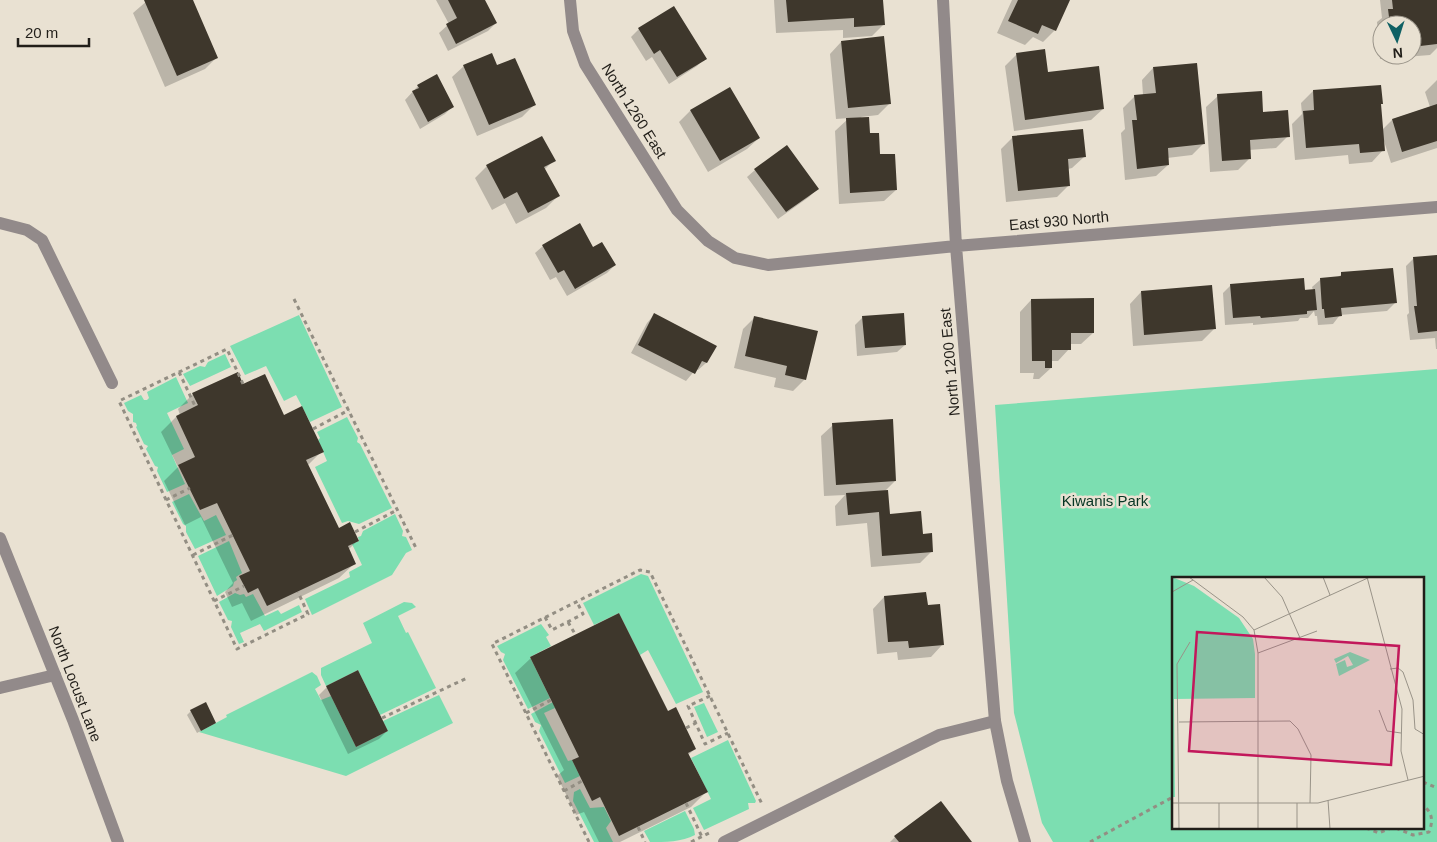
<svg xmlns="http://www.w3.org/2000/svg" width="1437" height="842" viewBox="0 0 1437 842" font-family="Arial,sans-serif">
<rect width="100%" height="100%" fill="#e9e1d2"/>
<path fill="#7cdeb1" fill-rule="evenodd" d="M299 315 342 407 310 422 296 395 284 401 266 366 245 375 230 346Z
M225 354 231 367 190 386 183 374 200 366 205 367 208 362Z
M1437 369V842H1053L1042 823 1014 713 995 405ZM1173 578H1423V828H1173Z
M176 377 188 403 167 413 184 449 172 455 185 484 167 492 157 471 158 467 155 466 146 449 148 446 144 444 136 427 137 426 136 423 133 422V414L128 411 124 403 141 395 144 400H147L149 398 147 392Z
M347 417 358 438 357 442 360 444 392 508 359 524 348 521 342 523 315 467 327 461 318 440 320 438 317 432Z
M189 494 204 521 216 515 226 535 195 549 186 532V526L183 524 172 502Z
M395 514 403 531 402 536 406 537 412 550 406 553 392 575 312 615 305 599 350 577 349 572 362 565 352 544 359 541 358 537 361 536 363 531Z
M229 541 242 573 236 577 237 580 234 582 233 586 217 596 198 556Z
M641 574 648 576 703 692 676 704 648 650 640 655 619 613 594 625 583 603Z
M235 593 240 595 244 594 246 597 253 594 265 616 278 610 281 614 299 605 302 612 264 631 260 624 240 633 244 642 239 644 231 627 232 621 228 620 219 602Z
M404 602 412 603 416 607 398 616 406 633 408 632 436 688 380 715 358 670 326 686 321 675V668L372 643 363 623Z
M541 624 549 635 546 637 551 646 530 657 550 698 528 709 503 660 505 654 501 652 497 646Z
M312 672 317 676 321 685 315 689 321 700 331 696 356 747 388 731 383 721 439 695 453 723 346 776 199 732 227 717 226 715Z
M553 702 555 708 544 713 568 761 572 760 580 776 565 783 539 731 541 725 535 722 531 714Z
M704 703 718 732 707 737 694 707Z
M728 740 756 801 755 803H748L749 809 704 830 693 808 711 799 691 758Z
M580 789 590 808 604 807 611 821 606 828 613 842H594L573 801 574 792Z
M685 811 694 829 695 835C682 842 665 842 650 842L644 831Z"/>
<path fill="#0003" fill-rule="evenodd" d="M148 0H191L217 57 205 69 165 87 133 13Z
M436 0H484L496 23 488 31 448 51 439 33 449 24Z
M774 0H882L884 24 872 36 843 38V30L776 33Z
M1012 0H1068L1055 30 1043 42 1033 37 1025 45 997 33Z
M1380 0H1437V48L1430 55 1380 59 1377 22 1382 18ZM1382 25H1412V55H1382Z
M639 29 705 58 697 66 669 84 652 57 646 61 631 37Z
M841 42 890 103 878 115 861 117 896 190 884 201 839 204 835 131 849 118 836 119 830 54Z
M1017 54 1047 73 1103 109 1091 120 1014 131 1005 66Z
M464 66 496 67 534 105 522 117 477 136 452 77Z
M1153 68 1204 143 1192 155 1167 158 1168 165 1156 176 1125 180 1121 133 1125 129 1123 108 1135 96 1143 95 1142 80Z
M1437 80V148L1391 163 1384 141 1383 150 1372 162 1349 164 1348 155 1295 160 1292 124 1302 114 1301 103 1313 91 1380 105 1382 130 1392 120 1430 107 1425 92Z
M418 86 453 106 445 114 420 129 405 100Z
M1218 96 1262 113 1288 136 1276 148 1249 150V159L1238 170 1210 172 1206 107Z
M690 111 759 138 747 149 708 172 679 122Z
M1013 137 1084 157 1072 168 1068 169 1069 185 1057 197 1006 202 1001 149Z
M554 160 544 170 558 196 546 208 516 224 505 203 492 210 475 178 487 166Z
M755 170 817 189 809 197 778 219 747 177Z
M543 246 593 248 615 265 607 273 567 296 556 277 550 280 535 253Z
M1437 257V349H1436L1435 338 1410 340 1407 315 1409 313 1406 266 1413 259Z
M1342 274 1395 303 1387 311 1340 315 1333 324 1318 325 1317 316H1315L1314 311 1308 318H1300L1298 321 1253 325V323L1225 325 1223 293 1231 285 1313 290 1312 287 1320 280 1337 278Z
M1141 292 1214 329 1202 341 1133 346 1130 304Z
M1031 300 1093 333 1081 344H1069V349L1058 361H1051V368L1039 379H1033L1034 373H1020V312Z
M654 315 715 346 706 363 698 370 696 369 686 381 631 353 647 323Z
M755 317 805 379 793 391 774 387 776 378 734 368 743 329Z
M863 317 905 345 897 352 857 356 855 325Z
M243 385 284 416 322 451 307 466 338 530 358 540 348 550 355 563 339 578 251 621 242 603 232 607 225 592 233 583 201 517 185 525 164 481 178 467 161 432 176 417 180 415 178 409 193 394Z
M833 425 895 481 885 491 889 515 932 551 920 563 871 567 867 523 836 526 835 506 845 495 824 496 821 436Z
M884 597 926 607 942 645 931 657 898 660 897 652 877 654 873 609Z
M531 658 667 713 695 749 688 755 706 792 691 807 620 842H599L584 812 576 815 557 776 564 770 515 673Z
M327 687 387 731 379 739 348 754 319 695Z
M191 711 215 723 197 733 187 715Z
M895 837 970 842H890Z"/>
<path fill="#3e372c" d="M144 0H193L218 58 177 76Z
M448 0H485L497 23 456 44 446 24 457 18Z
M786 0H883L885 25 854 27V18L788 22Z
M1018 0H1070L1056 31 1042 25 1038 34 1008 21Z
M1392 0H1437V44L1412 47V25H1390L1388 9H1393Z
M674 6 707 59 677 77 660 50 654 54 638 28Z
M884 36 891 104 848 108 841 41Z
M1045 49 1048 72 1099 66 1104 109 1025 120 1016 53Z
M492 53 497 65 515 58 536 105 489 125 463 65Z
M1197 63 1205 144 1168 148 1169 165 1137 169 1132 120H1137L1134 95 1156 93 1153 67Z
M437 74 454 107 428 122 412 91 419 88 417 85Z
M1381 85 1383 104H1381L1385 151 1360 153 1359 144 1306 148 1303 111 1314 110 1313 90Z
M730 87 760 138 720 161 690 110Z
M1262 91 1263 112 1288 110 1290 137 1250 140 1251 159 1222 161 1217 94Z
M1437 104V141L1402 152 1392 119Z
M869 117 870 133H879L880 154H895L897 190 850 193 846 118Z
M1083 129 1086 157 1068 159 1070 186 1018 191 1012 136Z
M542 136 556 161 544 167 560 196 528 213 517 192 504 199 486 165Z
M787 145 819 189 786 212 754 169Z
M580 223 593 247 602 242 616 265 575 289 564 270 558 273 542 245Z
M1437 255V331L1418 333 1414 306H1417L1413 257Z
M1393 268 1397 303 1341 308 1342 316 1325 318 1324 309H1322L1320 278 1341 276V272Z
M1304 278 1305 290 1315 289 1317 310 1307 311V314L1261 318 1260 316 1233 318 1230 284Z
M1212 285 1216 329 1144 335 1141 291Z
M1094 298V333H1071V350H1052V368H1045V361H1032L1031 299Z
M654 313 717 346 707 363 702 361 695 374 638 345Z
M904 313 906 345 865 348 862 316Z
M754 316 818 331 806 380 785 375 787 366 745 356Z
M238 372 243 384 265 374 284 415 302 406 324 452 306 460 339 528 350 522 359 541 348 546 356 564 267 606 258 588 248 593 239 576 250 571 217 503 200 510 178 465 195 457 176 416 198 405 192 393Z
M893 419 896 481 836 485 832 423Z
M888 490 890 514 921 511 923 534 932 533 933 552 882 556 879 512 848 515 846 493Z
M926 592 928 605 940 604 944 645 909 648 908 641 888 642 884 596Z
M619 613 668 711 676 707 696 749 688 753 708 792 619 836 600 797 592 801 572 760 579 757 530 657Z
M358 670 388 731 356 747 326 686Z
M206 702 216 723 201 731 190 710Z
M941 801 972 842H899L894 836Z"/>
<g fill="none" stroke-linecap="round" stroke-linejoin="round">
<path stroke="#938e83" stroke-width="3" stroke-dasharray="4 4" stroke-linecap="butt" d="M294 299 416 548
M179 372 195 406
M243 384 227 349 119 401 237 649 308 614 298 592
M313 429 349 410
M166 500 190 488
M355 532 397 510
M193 555 233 535
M214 601 244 586
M545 617 552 630 583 614 577 602
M568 622 575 634
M710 696 688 706 705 744 728 733
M526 713 551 700
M382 718 467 678
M686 728 696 723
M1423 782 1437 788
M564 791 582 781
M686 803 702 837
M638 827 645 842
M1366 828 1379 833 1391 828
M1396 828 1413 835 1429 832C1433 822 1433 812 1423 806
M589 842 492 644 640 570 650 572 762 804
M691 842 709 833
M1090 842 1173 797"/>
<path stroke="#928a8a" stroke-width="12" d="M0 223 27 230 42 240 112 383
M0 688 55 675
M724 842 939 735 995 721"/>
<path stroke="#928a8a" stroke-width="12" d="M570 0 573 31 585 64 677 210 708 241 735 258 768 265 956 246 1437 207
M943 0 956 246 995 721 1007 781 1025 842
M0 538 73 720 118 842"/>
</g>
<g text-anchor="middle" stroke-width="5" stroke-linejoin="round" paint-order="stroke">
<g font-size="15" fill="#211e19" stroke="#e9e1d2">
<text transform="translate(634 111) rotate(58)" y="5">North 1260 East</text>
<text transform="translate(1059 221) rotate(-5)" y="5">East 930 North</text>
<text transform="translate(950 362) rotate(-95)" y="5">North 1200 East</text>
<text transform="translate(75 684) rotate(69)" y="5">North Locust Lane</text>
</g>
<g font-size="15" fill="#063523" stroke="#e9e1d2">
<text x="1105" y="506">Kiwanis Park</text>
</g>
</g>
<g transform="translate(1172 577)">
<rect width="252" height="252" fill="#e9e1d2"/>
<path d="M0 0 22 9 67 41 81 62 83 77V121L2 122 3 220H0ZM178 75 198 83 167 99 164 87 173 83 175 90 181 88 176 79 164 86 162 82Z" fill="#7cdeb1"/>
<path fill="none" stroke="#999388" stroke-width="1" d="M17 0 71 40 82 53M92 0 110 20 128 61M151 0 158 18M195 0 230 132 229 174 236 203M0 15 21 3M82 53 86 76V252M82 53 198 0M86 76 145 54M218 92 226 91 231 95 241 123 243 152 253 158M207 133 215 154 229 156M7 145 118 144 126 152 139 178 138 226M156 223 158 252M0 226H146L253 199M47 226V252M125 226V252M7 252 5 87 18 65"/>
<path fill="#c2185b" fill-opacity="0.15" stroke="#c2185b" stroke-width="2.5" d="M25 55 227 69 219 188 17 174Z"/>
<rect width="252" height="252" fill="none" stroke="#211e19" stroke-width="2.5"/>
</g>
<g transform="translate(1397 40) rotate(176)"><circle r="24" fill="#e9e1d2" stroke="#999388"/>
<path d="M0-4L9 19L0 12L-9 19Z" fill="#106164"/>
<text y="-8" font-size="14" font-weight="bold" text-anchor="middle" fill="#211e19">N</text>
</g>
<path d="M18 38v8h71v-8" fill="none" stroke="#211e19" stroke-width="2.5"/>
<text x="25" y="38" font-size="15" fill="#211e19" stroke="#e9e1d2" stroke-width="4" paint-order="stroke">20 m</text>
</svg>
